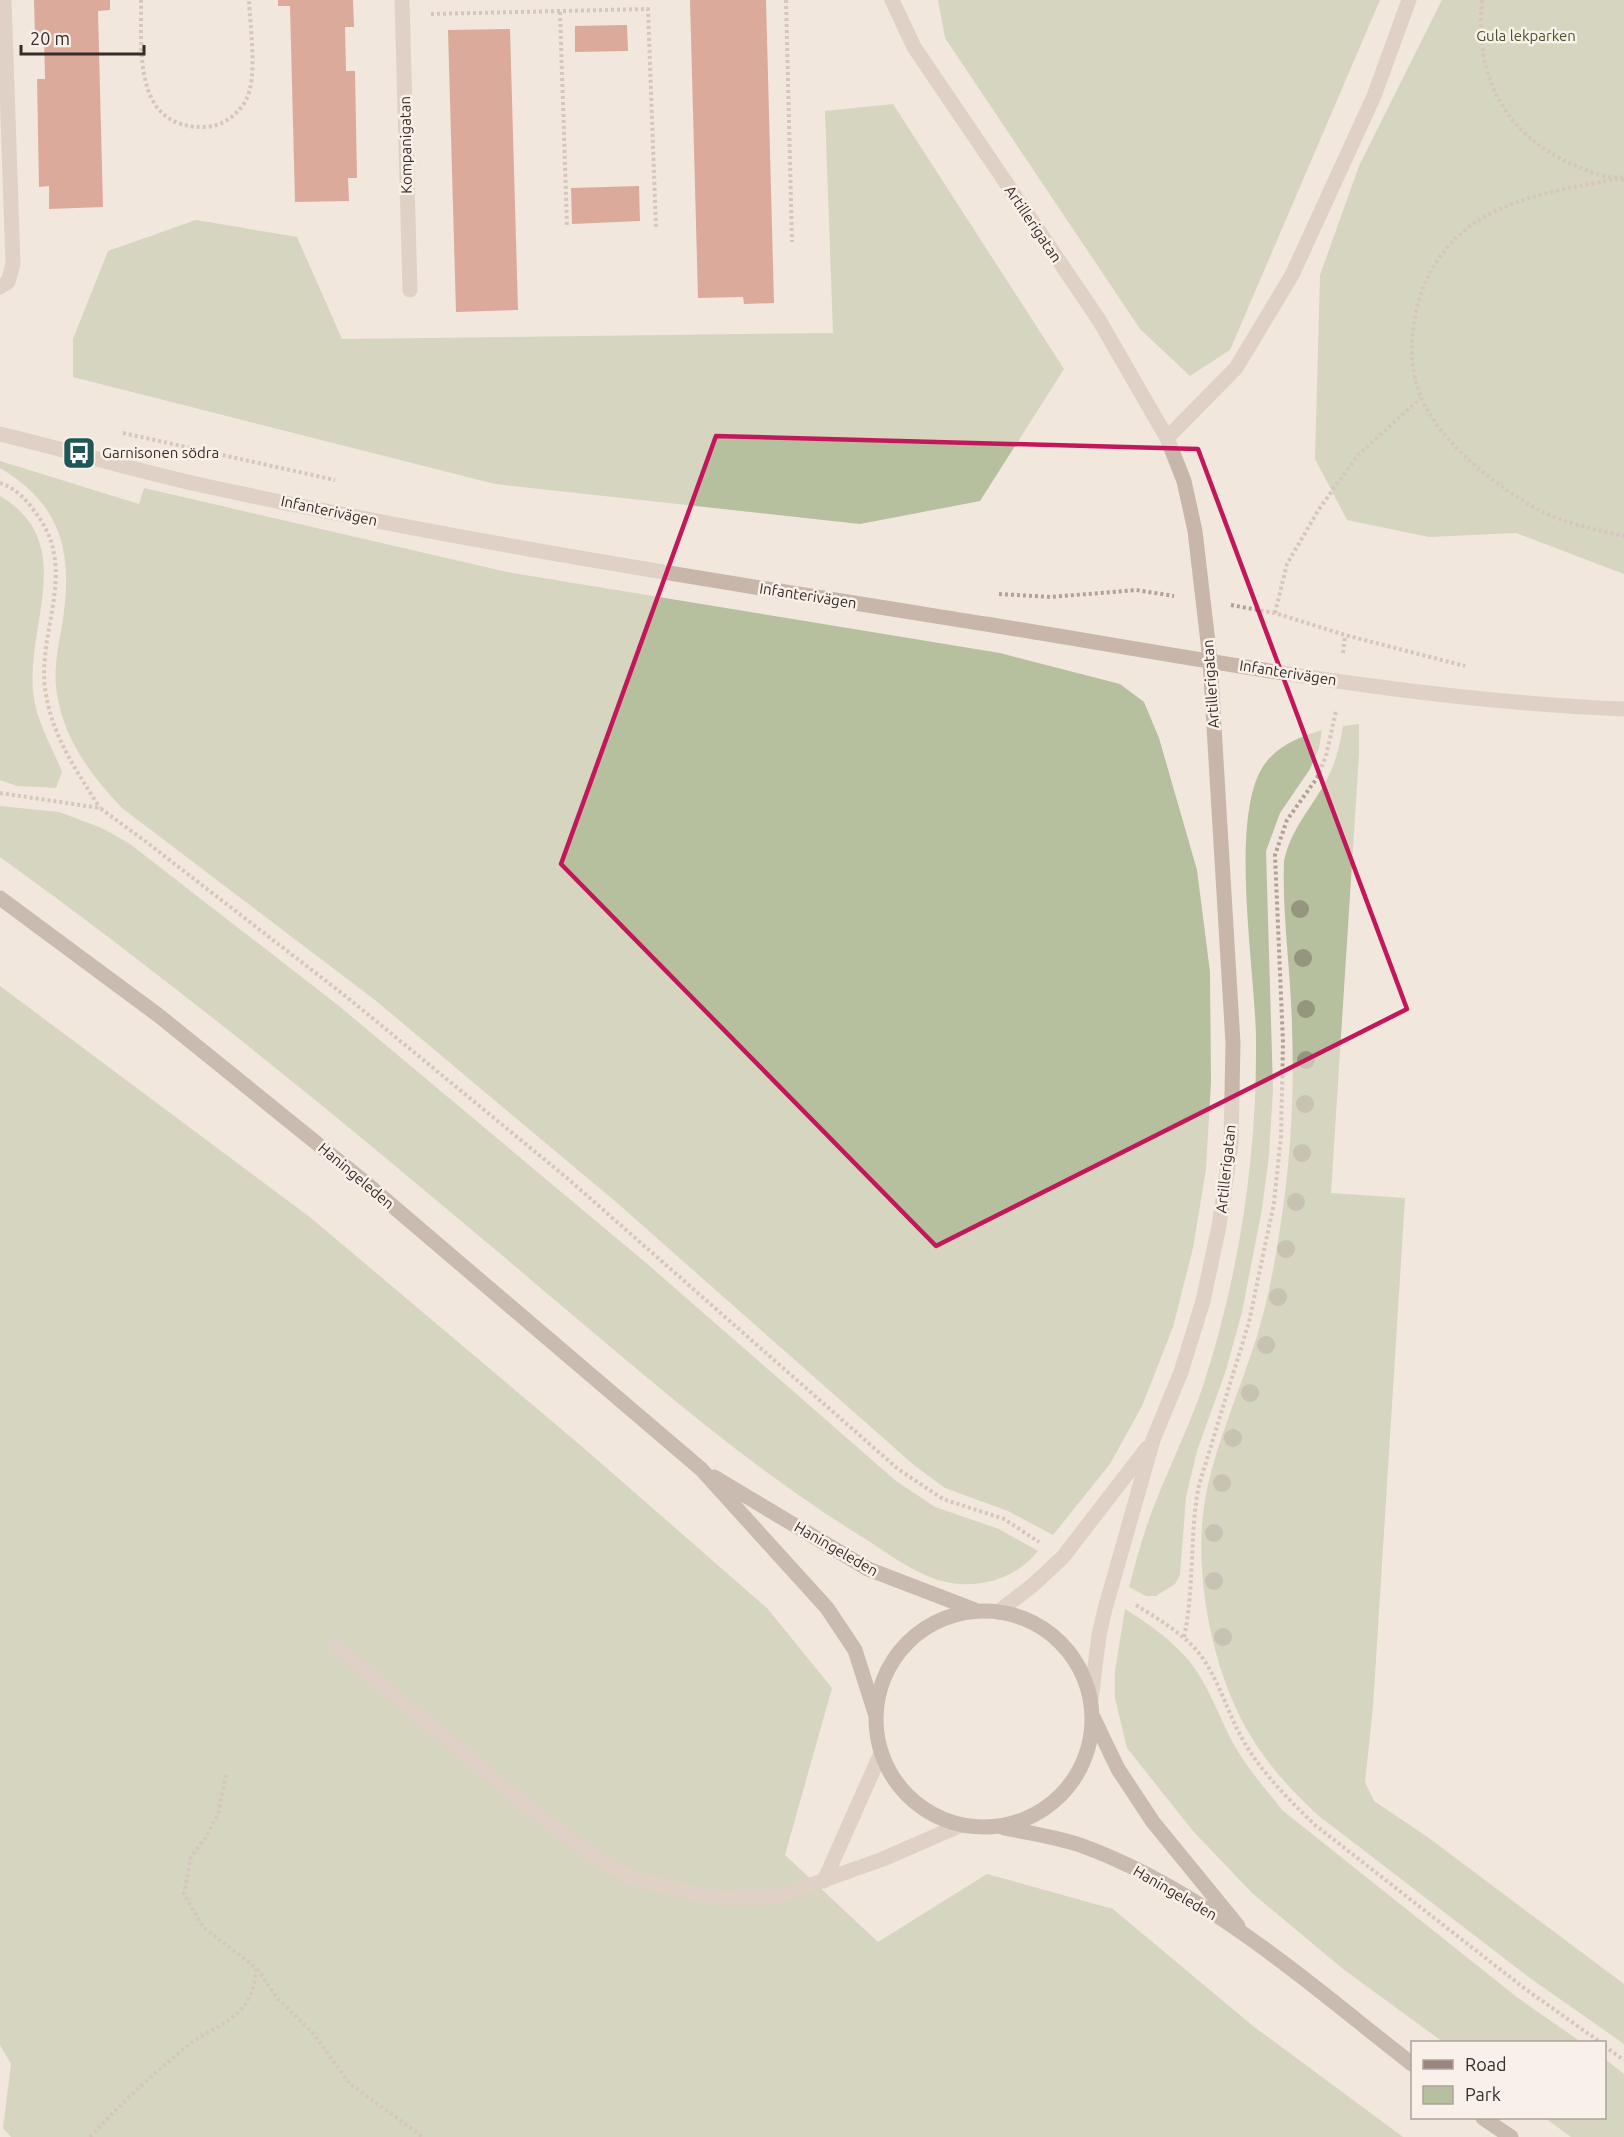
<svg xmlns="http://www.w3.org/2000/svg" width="1624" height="2137" viewBox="0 0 1624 2137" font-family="Ubuntu,sans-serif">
<rect width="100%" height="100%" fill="#f1e7dd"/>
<path fill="#b6bf9e" d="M938 0H1380L1230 350 1190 376 1140 329 945 38Z
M1442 0H1624V574L1516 533 1429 537 1347 520 1315 459 1320 275 1359 166Z
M893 104 1064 369 980 501 860 524 495 484 73 377V339L108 251 196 220 297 237 342 339 833 333 825 111Z
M0 461 139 504 144 488 507 572 1000 653 1120 684 1144 702 1159 738 1197 870 1210 972 1211 1082 1206 1169 1193 1248 1173 1327 1142 1406 1110 1464 1053 1535 1008 1511 945 1488 915 1466 616 1202 375 1000 122 808C91 776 64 739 57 694 53 671 58 648 62 626 73 556 65 507 0 468Z
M0 496C78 542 27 622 33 690 35 720 52 746 62 772L56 788 17 786 0 780Z
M1359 724V754L1331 1193 1405 1198 1373 1707 1365 1782 1374 1801 1429 1838 1624 1984V2044L1530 1978 1319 1816C1297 1796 1277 1775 1259 1749 1213 1683 1191 1573 1206 1494 1217 1440 1241 1388 1257 1336 1271 1290 1279 1240 1285 1193 1292 1138 1294 1082 1292 1027 1291 972 1282 916 1284 861 1291 828 1312 808 1327 779 1336 762 1340 745 1343 726Z
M1322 730 1319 748 1310 769 1280 813 1266 851 1273 1090 1269 1155 1262 1209 1242 1312 1226 1370 1197 1451 1186 1497 1180 1575 1175 1584 1156 1596H1146L1129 1587C1135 1566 1140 1545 1147 1525 1163 1479 1186 1435 1202 1389 1239 1277 1257 1159 1256 1041 1256 975 1228 817 1264 765 1278 745 1300 737 1322 730Z
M0 806 59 812 102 828 130 844 339 1006 645 1262 896 1481 935 1507 999 1529 1038 1551C1015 1580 975 1591 938 1580 910 1571 883 1550 859 1535 748 1466 650 1380 550 1296 371 1144 190 994 0 857Z
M0 986 311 1218 579 1444 767 1608 832 1688 785 1855 878 1942 987 1874 1113 1909 1253 2026 1403 2137H11L3 2128 11 2064 0 2045Z
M1125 1609C1146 1622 1166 1636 1183 1654 1207 1679 1217 1713 1233 1743 1246 1767 1265 1788 1282 1810L1518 1998 1581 2042H1443L1343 1969 1252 1893 1193 1831 1127 1748 1115 1698V1671Z
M1605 2059 1624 2074V2137H1571L1545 2118H1604Z"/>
<path fill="#c0614d" d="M34 0H110V10L98 11 103 207 49 209V186L39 187 37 79H45L44 35 35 36Z
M278 0H353L354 27H345L346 71H355L357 178H348L349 201 295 202 290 6H278Z
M690 0H766L774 303 744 304 743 297 698 298Z
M627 25 628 51 575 52V26Z
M510 29 518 310 456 312 448 30Z
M639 186 640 221 572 224 571 188Z"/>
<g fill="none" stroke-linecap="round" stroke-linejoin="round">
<path stroke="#b4a094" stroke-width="4" stroke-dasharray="3 3" stroke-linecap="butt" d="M141 0C142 50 132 129 205 127 221 127 238 115 246 100 258 77 250 27 249 0
M786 0 792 242
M1482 0C1475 77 1503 134 1576 166 1590 172 1609 180 1624 177
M560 12 567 226
M431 14 648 9 656 228
M1624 180 1617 179C1572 187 1527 194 1486 216 1449 236 1424 272 1416 312 1410 340 1410 370 1421 397 1439 442 1499 489 1541 511 1567 524 1596 530 1624 536
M123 433 335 480
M0 483C13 487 24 497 32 508 81 567 38 624 45 688 51 735 76 770 100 808
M999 594 1051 597 1136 590 1174 596
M1231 605 1275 613 1345 635 1465 666
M1275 613 1287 564 1319 509 1358 455 1421 398
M1343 653 1345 635
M0 793 100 808 145 841 348 998 567 1178 898 1469 943 1499 1004 1519 1039 1542
M1136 1605C1158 1619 1181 1632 1198 1652 1219 1678 1227 1713 1244 1742 1263 1774 1289 1800 1315 1825L1524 1988 1600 2042
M1184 1637C1195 1587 1189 1535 1199 1485L1249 1322 1274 1203 1281 1136 1283 1043 1275 855 1287 820 1317 778 1326 756 1336 711
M257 1969 278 1999 313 2033 350 2084 423 2137
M1604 2046 1624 2060
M90 2137C121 2103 155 2072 191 2043 208 2030 235 2022 246 2003 253 1993 255 1981 256 1968L203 1927 184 1894 191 1857 206 1837 218 1814 226 1774"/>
<path stroke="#c9b6aa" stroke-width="15" d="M1167 438 1236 368 1292 275 1374 96 1409 0
M334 1645 539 1816 595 1857 631 1878 714 1898 777 1897 883 1859 961 1825
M824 1881 881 1753"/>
<path stroke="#c9b6aa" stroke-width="15" d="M402 0 410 290
M892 0 914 47 1099 320 1167 438 1184 481 1195 531 1210 660
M0 287 8 282 13 264 4 0"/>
<path stroke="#c9b6aa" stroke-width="15" d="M0 434C67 450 134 470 201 485 462 542 728 583 992 625 1201 659 1412 701 1624 709
M998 1612 1033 1585 1063 1557 1147 1448
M1091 1699 1099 1635 1105 1609 1153 1440 1181 1372 1203 1301 1219 1226 1231 1145 1233 1043 1210 660"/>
<path stroke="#9c857b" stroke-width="15" d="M0 898 158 1015 361 1179 701 1469 827 1608 855 1650 876 1716
M714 1477 868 1569 975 1610
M876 1719a108 108 0 1 1 216 0a108 108 0 1 1-216 0Z
M1093 1717 1118 1769 1153 1822 1238 1926
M1004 1828C1029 1833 1056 1837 1080 1845 1205 1890 1309 1984 1412 2064
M1483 2118 1511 2137"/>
</g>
<g fill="#94967d">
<circle cx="1300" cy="909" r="9"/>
<circle cx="1303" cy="958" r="9"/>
<circle cx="1306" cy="1009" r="9"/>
<circle cx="1306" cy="1060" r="9"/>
<circle cx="1305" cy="1104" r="9"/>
<circle cx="1302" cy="1153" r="9"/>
<circle cx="1296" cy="1202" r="9"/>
<circle cx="1286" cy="1249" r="9"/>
<circle cx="1278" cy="1297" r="9"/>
<circle cx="1266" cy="1345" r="9"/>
<circle cx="1250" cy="1393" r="9"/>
<circle cx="1233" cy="1438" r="9"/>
<circle cx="1222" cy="1483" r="9"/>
<circle cx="1214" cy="1533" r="9"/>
<circle cx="1214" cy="1581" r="9"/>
<circle cx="1223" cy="1637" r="9"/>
</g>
<path d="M0 0H1624V2137H0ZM716 436 1198 449 1407 1009 936 1246 561 864Z" fill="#f1e7dd" fill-opacity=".55" fill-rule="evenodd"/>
<path fill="none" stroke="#c2185b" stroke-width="4.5" stroke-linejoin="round" d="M716 436 1198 449 1407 1009 936 1246 561 864Z"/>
<defs>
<symbol id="bus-square" viewBox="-11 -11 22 22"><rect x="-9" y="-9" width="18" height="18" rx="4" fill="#205656" stroke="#f9f1e9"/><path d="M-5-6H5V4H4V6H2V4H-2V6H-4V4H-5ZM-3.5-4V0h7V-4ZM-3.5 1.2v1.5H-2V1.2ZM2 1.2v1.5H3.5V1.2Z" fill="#fff"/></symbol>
</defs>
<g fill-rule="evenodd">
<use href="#bus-square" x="60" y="434" width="38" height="38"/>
</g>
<g text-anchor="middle" stroke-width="5" stroke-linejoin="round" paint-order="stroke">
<g font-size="15" fill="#48532e" stroke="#f9f1e9">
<text x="1526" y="41">Gula lekparken</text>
</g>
<g font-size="15" fill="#362c29" stroke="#f9f1e9">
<text transform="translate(406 145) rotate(-91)" y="5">Kompanigatan</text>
<text transform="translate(1033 224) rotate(56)" y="5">Artillerigatan</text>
<text transform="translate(329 511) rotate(12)" y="5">Infanterivägen</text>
<text transform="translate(808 596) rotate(9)" y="5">Infanterivägen</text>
<text transform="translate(1288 673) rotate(9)" y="5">Infanterivägen</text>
<text transform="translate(1211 684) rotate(-94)" y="5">Artillerigatan</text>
<text transform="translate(1226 1169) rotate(-84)" y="5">Artillerigatan</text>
<text transform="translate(356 1176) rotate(40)" y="5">Haningeleden</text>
<text transform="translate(836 1549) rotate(30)" y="5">Haningeleden</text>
<text transform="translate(1175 1893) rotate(30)" y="5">Haningeleden</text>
</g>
<g font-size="15" fill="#362c29" stroke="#f9f1e9" text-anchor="start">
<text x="102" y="458">Garnisonen södra</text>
</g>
</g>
<rect x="1411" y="2041" width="195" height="78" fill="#f9f1e9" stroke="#aba29c" stroke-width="1.5"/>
<rect x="1423" y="2060" width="30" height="9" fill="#9c857b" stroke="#aba29c" stroke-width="1.5"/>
<text x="1465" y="2071" font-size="18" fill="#362c29">Road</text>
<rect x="1423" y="2086" width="30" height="18" fill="#b6bf9e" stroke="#aba29c" stroke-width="1.5"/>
<text x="1465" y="2101" font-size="18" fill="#362c29">Park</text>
<path d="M21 45v9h123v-9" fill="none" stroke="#362c29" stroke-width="3"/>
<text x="30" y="45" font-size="18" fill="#362c29" stroke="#f9f1e9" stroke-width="4.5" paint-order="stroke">20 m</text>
</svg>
